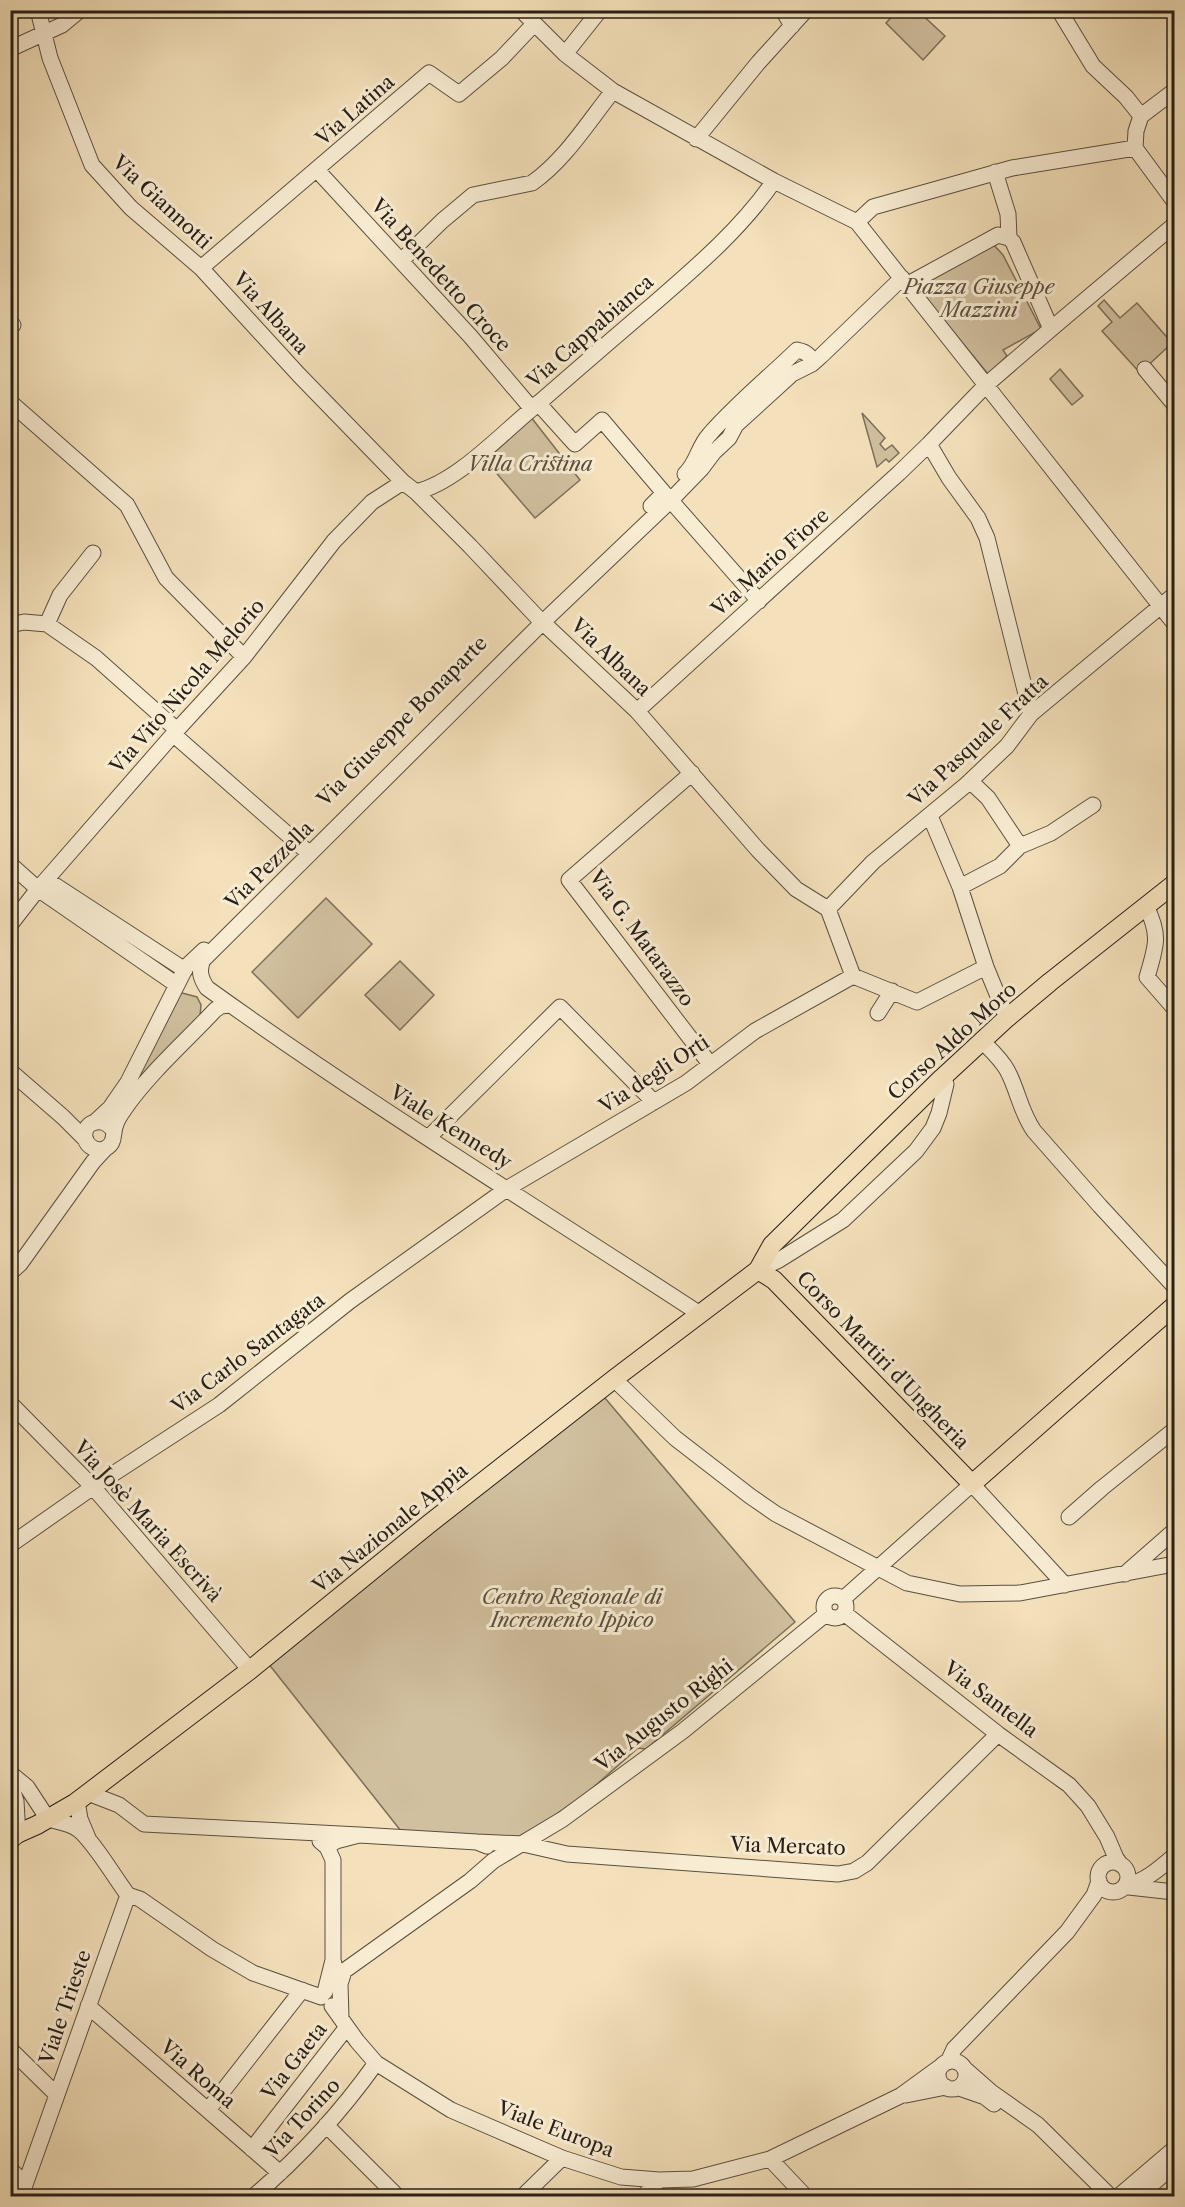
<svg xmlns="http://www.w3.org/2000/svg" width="1185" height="2207" viewBox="0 0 1185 2207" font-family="'Libre Caslon Text',serif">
<rect width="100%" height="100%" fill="#f4e1bb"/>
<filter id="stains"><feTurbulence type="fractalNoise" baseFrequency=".00333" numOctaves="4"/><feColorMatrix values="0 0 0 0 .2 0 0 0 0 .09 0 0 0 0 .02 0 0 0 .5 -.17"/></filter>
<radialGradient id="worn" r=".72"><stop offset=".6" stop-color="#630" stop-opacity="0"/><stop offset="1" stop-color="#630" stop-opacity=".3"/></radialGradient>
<path fill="#d1c09f" stroke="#7c6f5a" stroke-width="1.5" d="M898 10 918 11 945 36 923 60 886 23Z
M991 242 1003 255 1041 329 1003 350 1007 356 988 374 916 286Z
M1104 300 1120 318 1137 303 1172 343 1140 373 1102 331 1112 322 1098 306Z
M1060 369 1083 396 1072 405 1050 379Z
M527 412 580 480 535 518 480 454Z
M862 413 885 438 880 444 885 450 892 445 899 453 889 462 886 459 877 467Z
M326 898 372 944 298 1018 252 972Z
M400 961 434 995 400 1030 365 995Z
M182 993 197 997 201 1005 200 1016 140 1079 137 1077 177 997Z
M599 1391 795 1622 646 1749 638 1748 588 1792 518 1841 401 1831 264 1658Z"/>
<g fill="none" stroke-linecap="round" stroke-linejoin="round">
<defs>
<path id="minor" d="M38 10 50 58 92 165 131 208 201 268 299 375 403 482 416 492 470 546 537 617 637 711 758 850 796 889 828 909 853 976 917 1002 986 967
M521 10 565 54 613 91 774 181 857 222 1174 623
M783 10 792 26
M1059 10 1093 66 1126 97 1141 116
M10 49 62 25 80 10
M565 54 600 10
M1141 116 1174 91
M696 139 758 63 806 10
M1135 148 1174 201
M1135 148 1136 131 1141 116
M317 170 471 337 532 409
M995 172 1008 214 1009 238
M857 222 873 207 1012 168 1135 148
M401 261 442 221 473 195 532 183C565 160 588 122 613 91
M201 268 429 73 459 94 502 58 534 24
M908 284 998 235 1009 238 1013 242 1051 329 986 385 929 444 949 478 978 518 987 538 1031 714
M10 323 13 325
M1051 329 1174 225
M1145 369 1174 404
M10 402 127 505 166 578 244 657
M538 403 575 444 602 420 664 493 651 506
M685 474C697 463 698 447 709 435 735 405 768 378 797 350 807 352 810 355 812 364
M416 492C457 482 500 435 533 408 572 374 611 340 650 307 695 268 740 230 774 181
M665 494 759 601
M47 624 60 595 93 553
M10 625 24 622 47 624 96 658 177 730
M637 711 899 473 929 444
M173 734 310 854
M692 773 569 880 710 1064
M930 816 960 887 986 967 1007 1018
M1020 846 1051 833 1093 805
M10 864 38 889 177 985
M47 880 185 970
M960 887 1000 866 1020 846 988 798 970 781
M1146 906C1161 936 1156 946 1147 977L1174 1008
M828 909 873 862 967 784 1007 746 1031 714 1174 595
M10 925 38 889 177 730 244 657 334 541 372 502 403 482
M878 1013 892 991
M982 1041C991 1050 1001 1059 1007 1070 1018 1090 1020 1111 1034 1131L1100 1206 1174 1286
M10 1071 63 1117 86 1140
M96 1121 110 1108 128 1082 186 967 204 950
M114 1133C108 1116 82 1119 85 1138 87 1147 98 1153 106 1148 116 1143 112 1133 116 1124 118 1117 124 1110 128 1104 152 1071 187 1040 215 1010L221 1006 230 1005
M428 1138 560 1007 654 1102
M758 1270 779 1260 843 1220 916 1151 933 1128 939 1113 946 1084 942 1078
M10 1273 20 1264 93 1162 105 1149
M700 1314C535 1206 367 1103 207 988 201 979 198 971 203 960L543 622 671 500 702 468 714 452 729 438 736 425 792 374 812 364 821 356 902 278
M614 1379 675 1438 750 1496 776 1514 907 1583 960 1594 1020 1593 1174 1564
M10 1403 93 1487 250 1670
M1069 1517 1102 1488 1174 1430
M10 1545 93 1487 219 1405 350 1301 508 1188 686 1083 755 1031 853 976
M1125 1574 1174 1531
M824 1607a11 11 0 1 1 22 0a11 11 0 1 1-22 0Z
M843 1599 972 1484 1065 1585
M844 1613 998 1734 1069 1785 1088 1806 1107 1837 1116 1858 1121 1865
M10 1773 27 1787 48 1819C59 1822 70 1823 79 1830 94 1842 115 1878 128 1895
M10 1782 16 1801 18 1835 11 1841
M88 1793 119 1805 144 1824 359 1835
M77 1801 80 1819 88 1838
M320 1841 327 1847 333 1860V1960L325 1992
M477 1842 523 1844 567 1854 838 1874 854 1871 867 1863 998 1734
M327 1847 336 1841 359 1835 477 1842 487 1846
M1098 1877a15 15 0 1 1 30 0a15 15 0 1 1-30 0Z
M1126 1886C1145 1881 1159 1869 1174 1856
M1129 1887 1174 1892
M128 1895 140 1899 212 1949 253 1973 321 1997
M333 1960 335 1968 339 1971H344L470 1881 493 1861 563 1819 683 1731 826 1614
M88 2006 280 2173
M332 2006 357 2041 376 2063 451 2110 562 2158 621 2177 659 2180 693 2179 770 2159 900 2096 944 2064
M341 2018 340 1984 344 1971
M10 2049 57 2095
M938 2075a14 14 0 1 1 28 0a14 14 0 1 1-28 0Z
M948 2062 954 2049 1067 1932 1094 1895 1099 1881
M966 2070 991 2092 1038 2125 1110 2196
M959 2088 985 2097 994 2104
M906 2095 946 2087
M208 2110 302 1990
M326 2125 397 2196
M252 2149 347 2027
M770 2159 805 2196
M10 2169 25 2184
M21 2196 128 1895
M254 2196C300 2157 341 2112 376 2063
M523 2196 562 2158
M644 2196 659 2180
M1119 2196 1174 2149
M1139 2196 1174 2165"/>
<path id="major" d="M758 1270 774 1280 972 1484 1174 1306
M10 1837 37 1825 75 1803 250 1670 429 1524 614 1379 758 1270 772 1245 942 1078 1007 1018 1050 982 1174 884"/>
</defs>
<use href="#minor" stroke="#5a4f3f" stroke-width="17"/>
<use href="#major" stroke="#271e16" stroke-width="20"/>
<use href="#minor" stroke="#f8ecd3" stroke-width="15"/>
<use href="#major" stroke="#f4e1bb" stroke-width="18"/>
</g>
<g text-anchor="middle" stroke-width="6" stroke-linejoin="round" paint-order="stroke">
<g font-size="20" fill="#271e16" stroke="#f8ecd3">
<text transform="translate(355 110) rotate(-41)" y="7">Via Latina</text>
<text transform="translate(162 202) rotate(43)" y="7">Via Giannotti</text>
<text transform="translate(441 275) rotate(48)" y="7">Via Benedetto Croce</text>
<text transform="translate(271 313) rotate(48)" y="7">Via Albana</text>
<text transform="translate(590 331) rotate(-41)" y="7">Via Cappabianca</text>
<text transform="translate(770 562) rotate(-42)" y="7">Via Mario Fiore</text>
<text transform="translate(611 657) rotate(44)" y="7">Via Albana</text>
<text transform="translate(187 686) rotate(-49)" y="7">Via Vito Nicola Melorio</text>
<text transform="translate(402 721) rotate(-45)" y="7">Via Giuseppe Bonaparte</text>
<text transform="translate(978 740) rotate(-43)" y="7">Via Pasquale Fratta</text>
<text transform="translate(269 865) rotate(-45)" y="7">Via Pezzella</text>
<text transform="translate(642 938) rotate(54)" y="7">Via G. Matarazzo</text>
<text transform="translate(952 1041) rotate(-42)" y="7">Corso Aldo Moro</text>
<text transform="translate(654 1074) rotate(-33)" y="7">Via degli Orti</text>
<text transform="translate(451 1127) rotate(32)" y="7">Viale Kennedy</text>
<text transform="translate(248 1353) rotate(-37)" y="7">Via Carlo Santagata</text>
<text transform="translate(883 1360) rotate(46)" y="7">Corso Martiri d'Ungheria</text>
<text transform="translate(148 1521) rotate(48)" y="7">Via Josè Maria Escrivà</text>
<text transform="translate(390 1528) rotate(-39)" y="7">Via Nazionale Appia</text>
<text transform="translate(991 1699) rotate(37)" y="7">Via Santella</text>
<text transform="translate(664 1715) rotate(-38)" y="7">Via Augusto Righi</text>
<text transform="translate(788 1846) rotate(2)" y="7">Via Mercato</text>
<text transform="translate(65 2007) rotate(-71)" y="7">Viale Trieste</text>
<text transform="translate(294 2061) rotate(-52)" y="7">Via Gaeta</text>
<text transform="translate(198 2074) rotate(41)" y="7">Via Roma</text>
<text transform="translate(302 2118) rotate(-47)" y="7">Via Torino</text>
<text transform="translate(556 2129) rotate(21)" y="7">Viale Europa</text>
</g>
<g font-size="20" font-style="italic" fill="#5a4f3f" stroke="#f8ecd3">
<text x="979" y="294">Piazza Giuseppe<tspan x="979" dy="23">Mazzini</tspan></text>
<text x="530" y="471">Villa Cristina</text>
<text x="572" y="1604">Centro Regionale di<tspan x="572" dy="23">Incremento Ippico</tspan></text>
</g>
</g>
<rect width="1185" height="2207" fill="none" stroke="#f4e1bb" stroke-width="36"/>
<rect x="12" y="12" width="1161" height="2183" fill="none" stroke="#271e16" stroke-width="3"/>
<rect x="18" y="18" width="1149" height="2171" fill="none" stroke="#271e16" stroke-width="1.5"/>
<rect width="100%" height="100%" filter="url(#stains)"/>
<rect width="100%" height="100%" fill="url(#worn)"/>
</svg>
